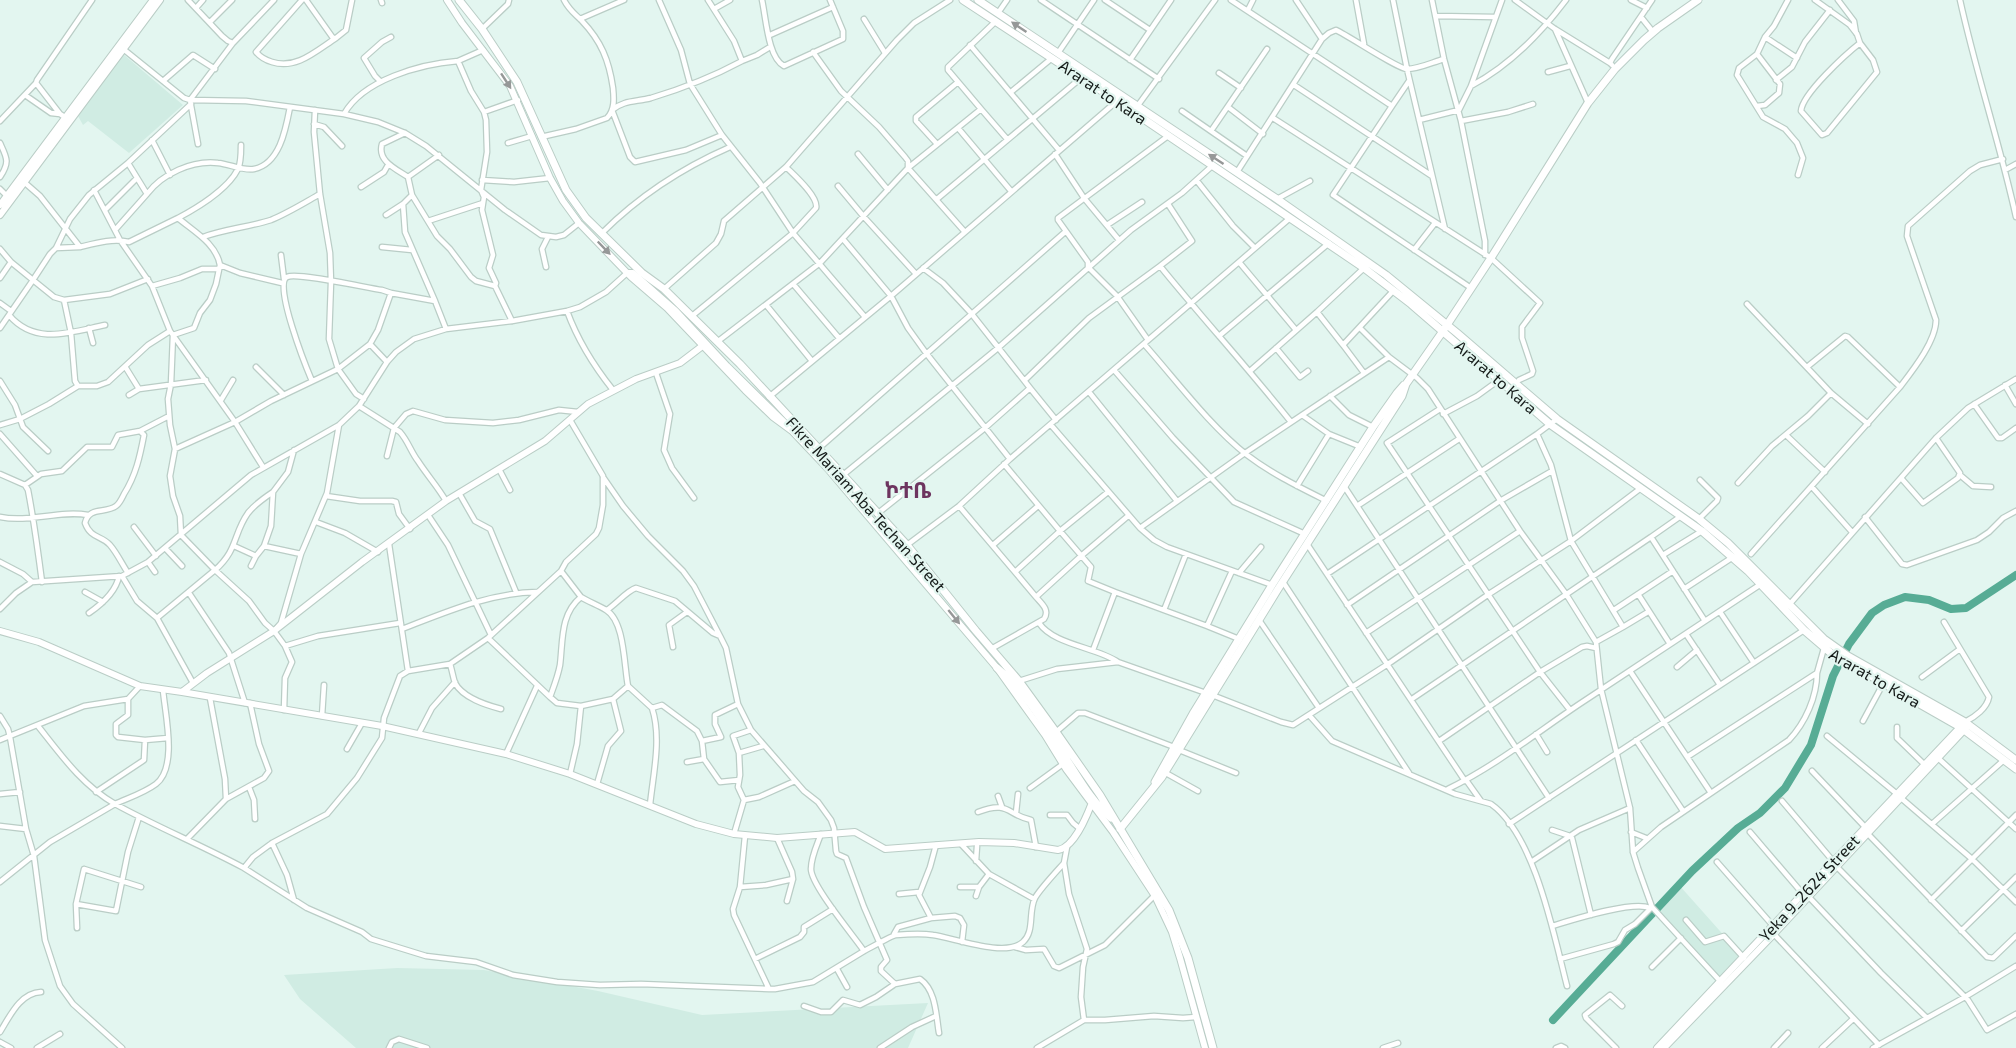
<svg xmlns="http://www.w3.org/2000/svg" width="2016" height="1048" viewBox="0 0 2016 1048" font-family="'Exo 2','Noto Sans Ethiopic',sans-serif">
<rect width="100%" height="100%" fill="#e3f6f0"/>
<path fill="#d0ece3" d="M123 54 183 105 129 153 88 121 83 125 78 116Z
M1679 885 1744 958 1720 981 1655 910Z
M397 968 484 970 598 991 702 1015 928 1003 908 1048H356L300 999 284 975Z"/>
<g fill="none" stroke-linecap="round" stroke-linejoin="round">
<path stroke="#57ac95" stroke-width="8" d="M1553 1020 1692 871 1738 828 1760 813 1785 788 1811 745 1833 676 1849 644 1872 613 1884 605 1905 597 1929 600 1951 609 1966 608 2016 575"/>
<defs>
<path id="street" d="M188 0 222 36 228 41 233 43 274 0
M302 0 256 52C261 58 265 60 272 62 296 70 316 51 336 38
M306 0 333 38H336L346 30 352 0
M381 0 382 3
M659 0 681 50 690 84 722 135 760 183 793 233 865 317
M762 0C766 18 768 58 784 66L843 39V31L830 0
M1041 0 1159 79
M1105 0 1150 30
M1231 0 1392 106 1333 195 1471 288
M1296 0 1322 39 1329 33 1336 30C1349 36 1398 69 1407 69 1419 69 1433 62 1444 59
M1356 0 1364 44
M1393 0 1407 69 1445 229
M1432 0 1444 59 1461 121 1485 241V255
M1515 0 1555 29 1610 63
M1631 0 1647 8
M1788 0 1774 26 1765 37 1757 54 1739 68 1737 75 1763 117 1785 129 1797 143 1803 158 1798 175
M1815 0 1850 25 1857 34 1860 43 1873 60 1877 72 1827 133 1822 135 1801 111C1802 94 1846 54 1860 43
M1838 0 1854 21 1856 33
M1960 0C1976 73 2000 144 2016 217
M196 8 203 0
M714 9 730 0
M1248 10 1253 0
M998 13 1007 0
M1436 16 1495 17
M1641 17 1653 32
M580 19 624 0
M864 19 885 53
M210 22 232 0
M482 29 508 4 509 0
M1555 29 1588 103
M770 35 833 7
M1765 37 1797 58
M970 45 1059 150
M122 48 184 98 190 100 246 101 344 114 378 122 405 133 426 146 505 210 541 235 556 237 564 235 579 223
M1058 53 1094 0
M1130 60 1171 0
M458 61 483 50
M742 61 757 55 770 47
M1612 65 1610 63 1612 59 1652 0
M1548 72 1570 66
M1219 73 1241 88
M1776 80 1792 67 1805 42 1830 10
M163 81 193 55 215 69
M380 81 375 76 364 58 382 42 391 37
M1294 85 1432 176
M1471 86C1509 66 1541 33 1566 0
M1011 92 1052 58
M25 95 51 113 60 114
M1392 106 1409 81
M1757 106 1765 105 1779 93 1780 84 1757 54
M1228 107 1263 134
M1136 108 1215 0
M981 109 1007 139
M315 110 314 132 320 194 330 253 331 282 329 339 338 369 370 344
M612 110C624 100 636 102 651 98 681 89 714 76 742 61L734 41 708 0
M612 110 630 157 635 162 686 150 722 135
M1182 111 1247 156
M484 112 518 100
M344 114C363 80 420 64 458 61L471 91 484 112 486 120 487 152 481 190 484 197 482 210 493 255 489 268 496 283 495 286 512 321
M1273 118 1491 258 1540 303 1522 327V338L1533 371 1532 374 1519 380
M68 119 60 114 36 83 37 80 92 0
M1419 120 1459 110 1471 86 1502 0
M0 121 36 83
M1461 121 1508 112 1533 104
M314 124 324 127 342 146
M958 128 1011 191
M1211 131 1267 49
M405 133 382 144C377 161 396 169 408 177
M541 137 576 129 607 118C615 110 614 98 613 88 609 60 601 41 582 21 574 13 569 10 564 0
M152 140 170 175
M0 143C7 158 10 162 0 177
M508 143 532 136
M198 144 190 100 233 43
M937 144 916 121V117L958 82
M858 154 888 190
M1055 154 1084 198 1119 240
M439 155 408 177 412 195 437 236 450 249 471 277 476 281 495 286
M128 163 191 104
M2005 170 2016 164
M1237 172 1322 39
M482 180 514 182 550 178
M1197 181 1233 226 1255 248
M24 182 40 196 80 247C96 243 113 238 129 242L178 218C193 231 216 243 220 265L240 273 282 283
M838 186 864 217 916 274
M361 187 384 172 388 165
M0 189 7 196
M94 190 120 240 152 286 170 331 235 422 271 401 338 369 356 394 364 399
M412 195 403 204 405 232 435 301
M937 199 1081 78
M1277 199 1310 181
M105 210 137 178
M386 215 403 204
M178 218C197 208 228 189 238 169 241 163 241 152 241 145
M428 221 483 203
M1107 225 1142 202
M115 230 147 194
M964 231 908 168 981 109 948 70V67L995 22
M602 233C639 196 682 168 730 147
M203 237C225 229 249 227 271 220 288 213 304 203 320 194
M843 239 891 296 908 328 926 353 1010 459
M382 247 412 250
M56 248 80 247
M0 249 11 262 33 280 50 254 56 248 70 219 89 195 128 163 147 194C162 174 192 160 218 163 229 164 243 171 254 169 280 164 286 128 290 107
M1414 250 1435 223
M281 255 284 279
M1239 262 1296 330
M1160 266 1192 241 1168 204
M546 267 542 249 548 237
M0 278 11 262
M794 285 839 338
M152 286 180 278 202 269H218
M664 289 716 243 721 234 724 221 786 167 897 40 914 23 950 0
M391 293 435 301 446 329
M0 303 11 311
M1747 304 1831 393 1868 424
M767 306 812 361
M567 311C578 341 593 365 613 390
M1317 312 1343 345 1394 290
M9 315C35 346 71 332 105 325
M692 316 793 233 816 208C819 197 794 175 786 167
M0 328 33 280 54 297 64 300
M89 328 93 343
M1360 328 1389 357 1417 378 1428 389 1520 531 1566 594 1596 642 1601 689 1630 808 1633 852 1638 868 1652 907 1720 981
M1219 336 1329 243
M1148 340 1117 296 1088 267V262L1058 220V218L1168 136
M717 342 820 263 908 168V161L905 157 879 127 841 91 813 52
M1144 344C1176 380 1209 425 1247 455 1272 474 1299 487 1327 501
M1343 345 1364 373
M1276 348 1300 377 1308 371
M256 367 284 395
M1807 367 1845 336 1848 337 1900 387
M126 368 139 389 129 395
M1114 370 1173 438 1234 502 1305 534
M1250 371 1317 312 1364 268
M656 373 670 414 664 450 672 468 694 498
M1025 380 1089 318 1160 266C1203 319 1249 369 1291 422
M0 381 15 405 23 427 48 451
M312 381C306 367 273 284 287 277 297 272 367 288 382 290L391 293 378 330 370 344 387 362
M2005 385 2016 404
M78 386 75 381 71 333 64 300 110 294 148 279
M1030 388 1056 420
M139 389 206 380
M1089 392 1177 501
M1330 396 1349 415 1373 427
M769 397 891 296 1117 101
M221 400 233 380
M1974 404 1998 438H2002L2016 428
M359 406 400 432C408 441 411 452 418 461 427 475 438 487 446 501
M1440 409 1387 443 1540 672 1570 710
M1443 414 1477 396 1499 380
M1302 415 1329 434
M1557 419 1537 434 1551 465 1571 541 1623 627 1596 642
M570 420 603 476V505L599 528 596 534 566 562 561 571 581 597C560 614 563 641 560 665 558 676 554 686 550 697L557 703 581 706
M0 425 20 419 49 404 78 386H97L108 382 148 345 170 331
M339 425 327 493 301 554 281 623 274 631 285 646 318 636 400 623
M1051 425 1140 528 1245 453 1389 357
M140 431 169 416
M0 434 37 476
M1786 435 1825 472
M175 449 235 422 263 467
M818 449 1065 232
M387 456 394 428 406 414 413 411 445 420 493 423 519 420 559 410 578 412
M1004 464 1060 531 1108 492
M499 469 510 490
M0 474 25 485
M843 475 998 348 1131 230 1182 193 1212 166
M1960 475 1973 486 1991 487
M603 477 623 506 648 536 683 571 694 586 720 636
M1901 478 1923 503 1958 478 1960 473 1936 438
M1738 483 1772 446 1808 416 1831 393
M1297 486 1329 434 1361 447
M1344 486 1549 798
M1812 487 1852 532
M273 492C264 498 255 504 248 513 233 534 238 550 215 570L249 601 265 623 274 631
M459 493 475 521 490 529 516 592
M326 496 360 501H392L396 502 399 514 410 529
M959 506 1015 572
M1357 506 1459 439
M877 514 985 428 1030 388 971 313 943 283 923 268
M428 515 448 545 491 635
M0 517C29 523 59 510 88 515
M1865 517 1902 564 1907 565 1977 540 1989 532 2003 518 2016 511
M1699 519 1717 501 1718 498 1700 480
M316 522 345 533 378 552
M134 527 156 556
M1140 528 1154 540 1167 547 1272 585
M1651 537 1681 516
M389 544 408 671
M1307 544 1465 781
M907 545 959 506 1010 459 1290 218
M993 545 1038 506
M234 546 256 556 251 566
M264 546 271 526 273 492 288 472 294 450
M165 548 182 566
M1751 554 1900 387C1913 370 1936 341 1936 320L1907 236 1908 226 1970 171 1980 165 2003 159
M1663 555 1702 531
M256 556 264 546 301 554
M0 562 23 574 32 582
M148 562 155 572
M1239 573 1261 547
M1327 574 1537 434
M122 576 137 601 157 618
M42 582C38 551 34 521 28 490L25 485 41 474 62 471 87 447H112L118 435 140 431 144 435C140 456 136 475 124 494 122 498 120 503 116 506 105 514 89 506 85 523 91 539 101 535 110 545 117 553 122 564 128 573
M1283 582 1409 773
M1684 589 1733 557
M85 592 103 602
M189 593 229 653 245 703
M1638 594 1670 644
M581 597C589 602 598 605 606 610 625 621 624 667 628 686L652 708 662 705 697 731 702 741 704 759 720 782 739 780
M1036 597 1015 572 1060 531 1091 567 1088 581 1115 592
M1347 605 1500 501 1552 471
M1788 606 1936 438 1968 408 2016 379
M0 609 16 593 32 582 122 576 148 562 251 475 339 425 359 406 387 362 396 352 414 339 446 329 512 321 567 311 580 307 606 292 627 273
M607 610C616 604 628 590 636 588L675 601 713 633 720 636 726 648 738 704 751 730 804 791 818 802 831 820 834 828 836 851 837 854 846 858 864 907 887 960 881 967V971L895 984
M1164 610 1186 554
M1614 610 1673 571
M1720 612 1754 663
M89 613C102 604 116 592 119 576
M1259 620 1319 708
M1944 622 1989 697C1987 708 1975 717 1965 722
M1039 623C1054 645 1096 647 1118 662
M1207 626 1232 571
M1623 627 1648 612
M402 629C446 612 489 593 537 592
M1366 633 1520 531
M1686 634 1720 685
M488 638 550 697
M673 647 669 625 687 612
M991 649 1044 619C1050 610 1042 604 1036 597L1081 556 1128 516
M1093 650 1115 592 1207 626 1239 639
M450 664C452 670 453 677 455 683 463 698 486 705 501 709
M1677 667 1697 650
M1630 671 1711 793
M1922 677 1960 649
M1019 681 1057 669 1118 662 1206 693
M193 683 157 618 215 570 181 535 180 516 173 496 170 476 175 449 170 425 168 399 171 384 173 335 194 328 200 313 210 300 216 284 220 265
M140 686 128 699V715L116 724V735L118 737 145 740
M1212 695 1281 722 1293 725 1388 664 1489 594 1571 541 1641 488
M210 698 225 779 226 799 264 778 269 771 259 744 250 703
M1412 699 1651 537 1705 621
M284 710 285 678 292 662 285 646
M1309 715 1332 741 1455 794 1491 804C1535 835 1554 936 1567 986
M0 716 8 729 10 737 26 829 34 856 45 940 60 986 73 1004 122 1048
M322 716 324 685
M1863 721 1883 684
M38 726C61 755 82 785 115 804 128 798 144 793 156 784 178 767 165 714 163 690
M1897 727V738L1925 765
M1056 732 1078 713H1085L1174 747
M419 733 432 708 455 682
M1536 734 1547 752
M1827 736 1897 794
M0 740 84 706 128 699
M1636 740 1683 811
M702 741 721 737 715 724V715L738 704
M1439 741 1540 672 1582 647 1587 646 1596 648
M347 749 362 723
M1179 750 1236 773
M739 753 763 746
M506 754 537 686
M1687 757 1817 673 1824 648
M1939 759 2016 829
M687 762 704 759
M1812 771 1866 828
M1164 772 1198 791
M570 774 577 744 581 706 613 699
M1466 780 1481 801
M597 784 608 746 621 731 613 699 628 686
M249 787 254 800 255 819
M1030 788 1063 764
M1448 789C1495 766 1535 734 1578 705 1639 664 1700 625 1761 584
M96 792 144 760 145 740 168 738
M0 794 20 792
M998 796 1002 807
M1901 798 1972 859 2016 902
M744 800 759 797 795 781
M1782 801 1833 861
M650 805C653 775 662 738 652 708
M978 812C1009 800 1007 815 1031 820L1036 847
M1016 813 1018 794
M1050 815H1067L1073 823 1079 828
M1509 824 1804 630
M1932 824 2004 760
M0 826 26 829
M1552 830 1570 836 1572 838 1591 915
M1631 832 1646 838
M1750 832 1803 894
M734 834 744 800 738 787 740 775 739 753 733 736 751 730
M1868 834 1987 957 1993 958 2016 936
M745 836 740 887 733 909 734 915 769 989H775L813 982 864 951C853 935 811 885 811 869 811 857 817 845 821 834
M777 838 792 872 793 879 787 901
M187 839 226 799
M272 843 287 875 294 900
M961 844 989 874 1034 899
M936 845 930 867 919 895 931 918 955 916 960 918 964 925 962 942
M1067 847 1064 863 1069 894 1087 949 1083 967 1081 997 1084 1020
M1633 852 1661 827 1789 740C1805 723 1817 697 1817 673
M976 861 977 846
M1531 862 1579 830 1630 808
M1717 862 1775 928
M1836 866 1968 1000 1987 1030 2016 1014
M244 868 307 908 362 932 371 939 426 956 476 962 513 975 557 982 600 985 641 984 769 989
M0 882 50 842 115 804C157 827 201 845 244 868L253 857 272 843 327 814 357 778 382 738 384 718 400 676 408 671 450 664 488 638 561 571
M740 887 766 885 793 879
M960 887H979
M899 894 919 892
M976 896 979 887 989 874
M1808 896 1881 973 1927 1018
M1931 900 2016 815
M76 904 116 911 128 852 139 817
M1686 920 1705 942 1724 936 1744 958
M1552 926C1572 920 1633 900 1650 908
M77 928 76 904 84 869 141 887
M1770 930 1879 1045
M1961 931 2016 877
M894 934 898 927 931 918
M1015 947 1026 950 1044 949 1054 966 1059 968 1105 945 1155 895
M864 951C870 948 893 935 896 935 908 934 921 933 933 935 954 938 1006 958 1023 942 1035 931 1028 912 1035 898 1040 889 1056 872 1064 863
M755 959 800 937 804 932V927L833 909
M1560 959 1614 944 1618 942 1625 930 1635 924 1652 907
M1652 967 1681 938
M837 969 847 987
M804 1006 821 1012H831L843 1000 860 1005 876 997 895 984 920 979C936 990 936 1015 939 1033
M0 1032C10 1016 20 993 41 992
M0 1042 11 1048
M37 1048 60 1034
M389 1048 392 1042 399 1039 427 1048
M880 1048 912 1027 936 1016
M1037 1048 1084 1020H1105L1154 1016 1183 1018 1196 1017
M1383 1048 1398 1043
M1556 1048 1561 1046 1565 1048
M1616 1048 1586 1018 1585 1015 1610 995 1622 1006
M1774 1048 1788 1033
M1822 1048 1853 1019
M1873 1048 1965 997 2016 966"/>
<path id="secondary" d="M447 0 462 23 510 86 550 178 563 201 579 223 631 277 667 308 745 390 773 417 792 431 827 468 997 668 1045 735 1066 769 1113 832 1155 896 1172 932 1180 958 1205 1048
M0 205 153 0
M0 215 160 0
M627 273H633L676 311 727 366 786 424
M0 631 39 642 140 686 182 692 207 673 274 631 362 562 446 501 545 441 588 404 636 379 680 363 705 344
M182 692 382 726 506 754 570 774 696 824 734 834 777 838 855 832 885 849 979 842 1014 843 1058 850C1073 848 1086 818 1091 805
M1657 1048 1963 724
M1664 1048 1774 934 1966 728"/>
<path id="primary" d="M459 0 482 29 517 82 566 190 586 218 642 273 664 289 740 364 843 475 907 545 976 631 1019 681 1056 732 1100 795 1169 910 1188 958 1213 1048
M963 0 1117 101 1364 268 1411 304 1551 425 1702 531 1748 571 1804 630 1832 654 1960 727 2016 769
M978 0 1277 199 1386 275 1457 333 1557 419 1699 519 1728 543 1824 639 1848 656 1965 722 2016 760
M997 668C1025 690 1048 730 1067 760 1080 780 1092 802 1111 818
M1155 782 1194 712 1272 585 1373 427 1397 393 1404 385
M1120 829 1162 777 1278 589 1402 396 1406 384 1443 331 1491 258 1588 103 1615 69 1644 40 1658 28 1698 0"/>
</defs>
<use href="#street" stroke="#bacdc6" stroke-width="7"/>
<use href="#secondary" stroke="#bacdc6" stroke-width="8"/>
<use href="#primary" stroke="#bacdc6" stroke-width="9"/>
<use href="#street" stroke="#fff" stroke-width="4.5"/>
<use href="#secondary" stroke="#fff" stroke-width="6"/>
<use href="#primary" stroke="#fff" stroke-width="7"/>
</g>
<defs><path id="oneway-solid" d="M-6-.8H1V-3.2L6.5 0L1 3.2V.8H-6Z" transform="scale(1.5)"/></defs>
<g fill="#969898">
<use href="#oneway-solid" transform="translate(1019 27) rotate(-146)"/>
<use href="#oneway-solid" transform="translate(506 81) rotate(57)"/>
<use href="#oneway-solid" transform="translate(1216 159) rotate(-147)"/>
<use href="#oneway-solid" transform="translate(604 248) rotate(46)"/>
<use href="#oneway-solid" transform="translate(954 617) rotate(51)"/>
</g>
<g text-anchor="middle" stroke-width="4.5" stroke-linejoin="round" paint-order="stroke">
<g font-size="16" fill="#151b19" stroke="#e3f6f0">
<text transform="translate(1103 92) rotate(34)" y="6">Ararat to Kara</text>
<text transform="translate(1496 377) rotate(41)" y="6">Ararat to Kara</text>
<text transform="translate(866 504) rotate(48)" y="6">Fikre Mariam Aba Techan Street</text>
<text transform="translate(1875 678) rotate(30)" y="6">Ararat to Kara</text>
<text transform="translate(1809 888) rotate(-47)" y="6">Yeka 9_2624 Street</text>
</g>
<g font-size="22" font-weight="bold" fill="#6d345f" stroke="#e3f6f0">
<text x="908" y="498">ኮተቤ</text>
</g>
</g>
</svg>
